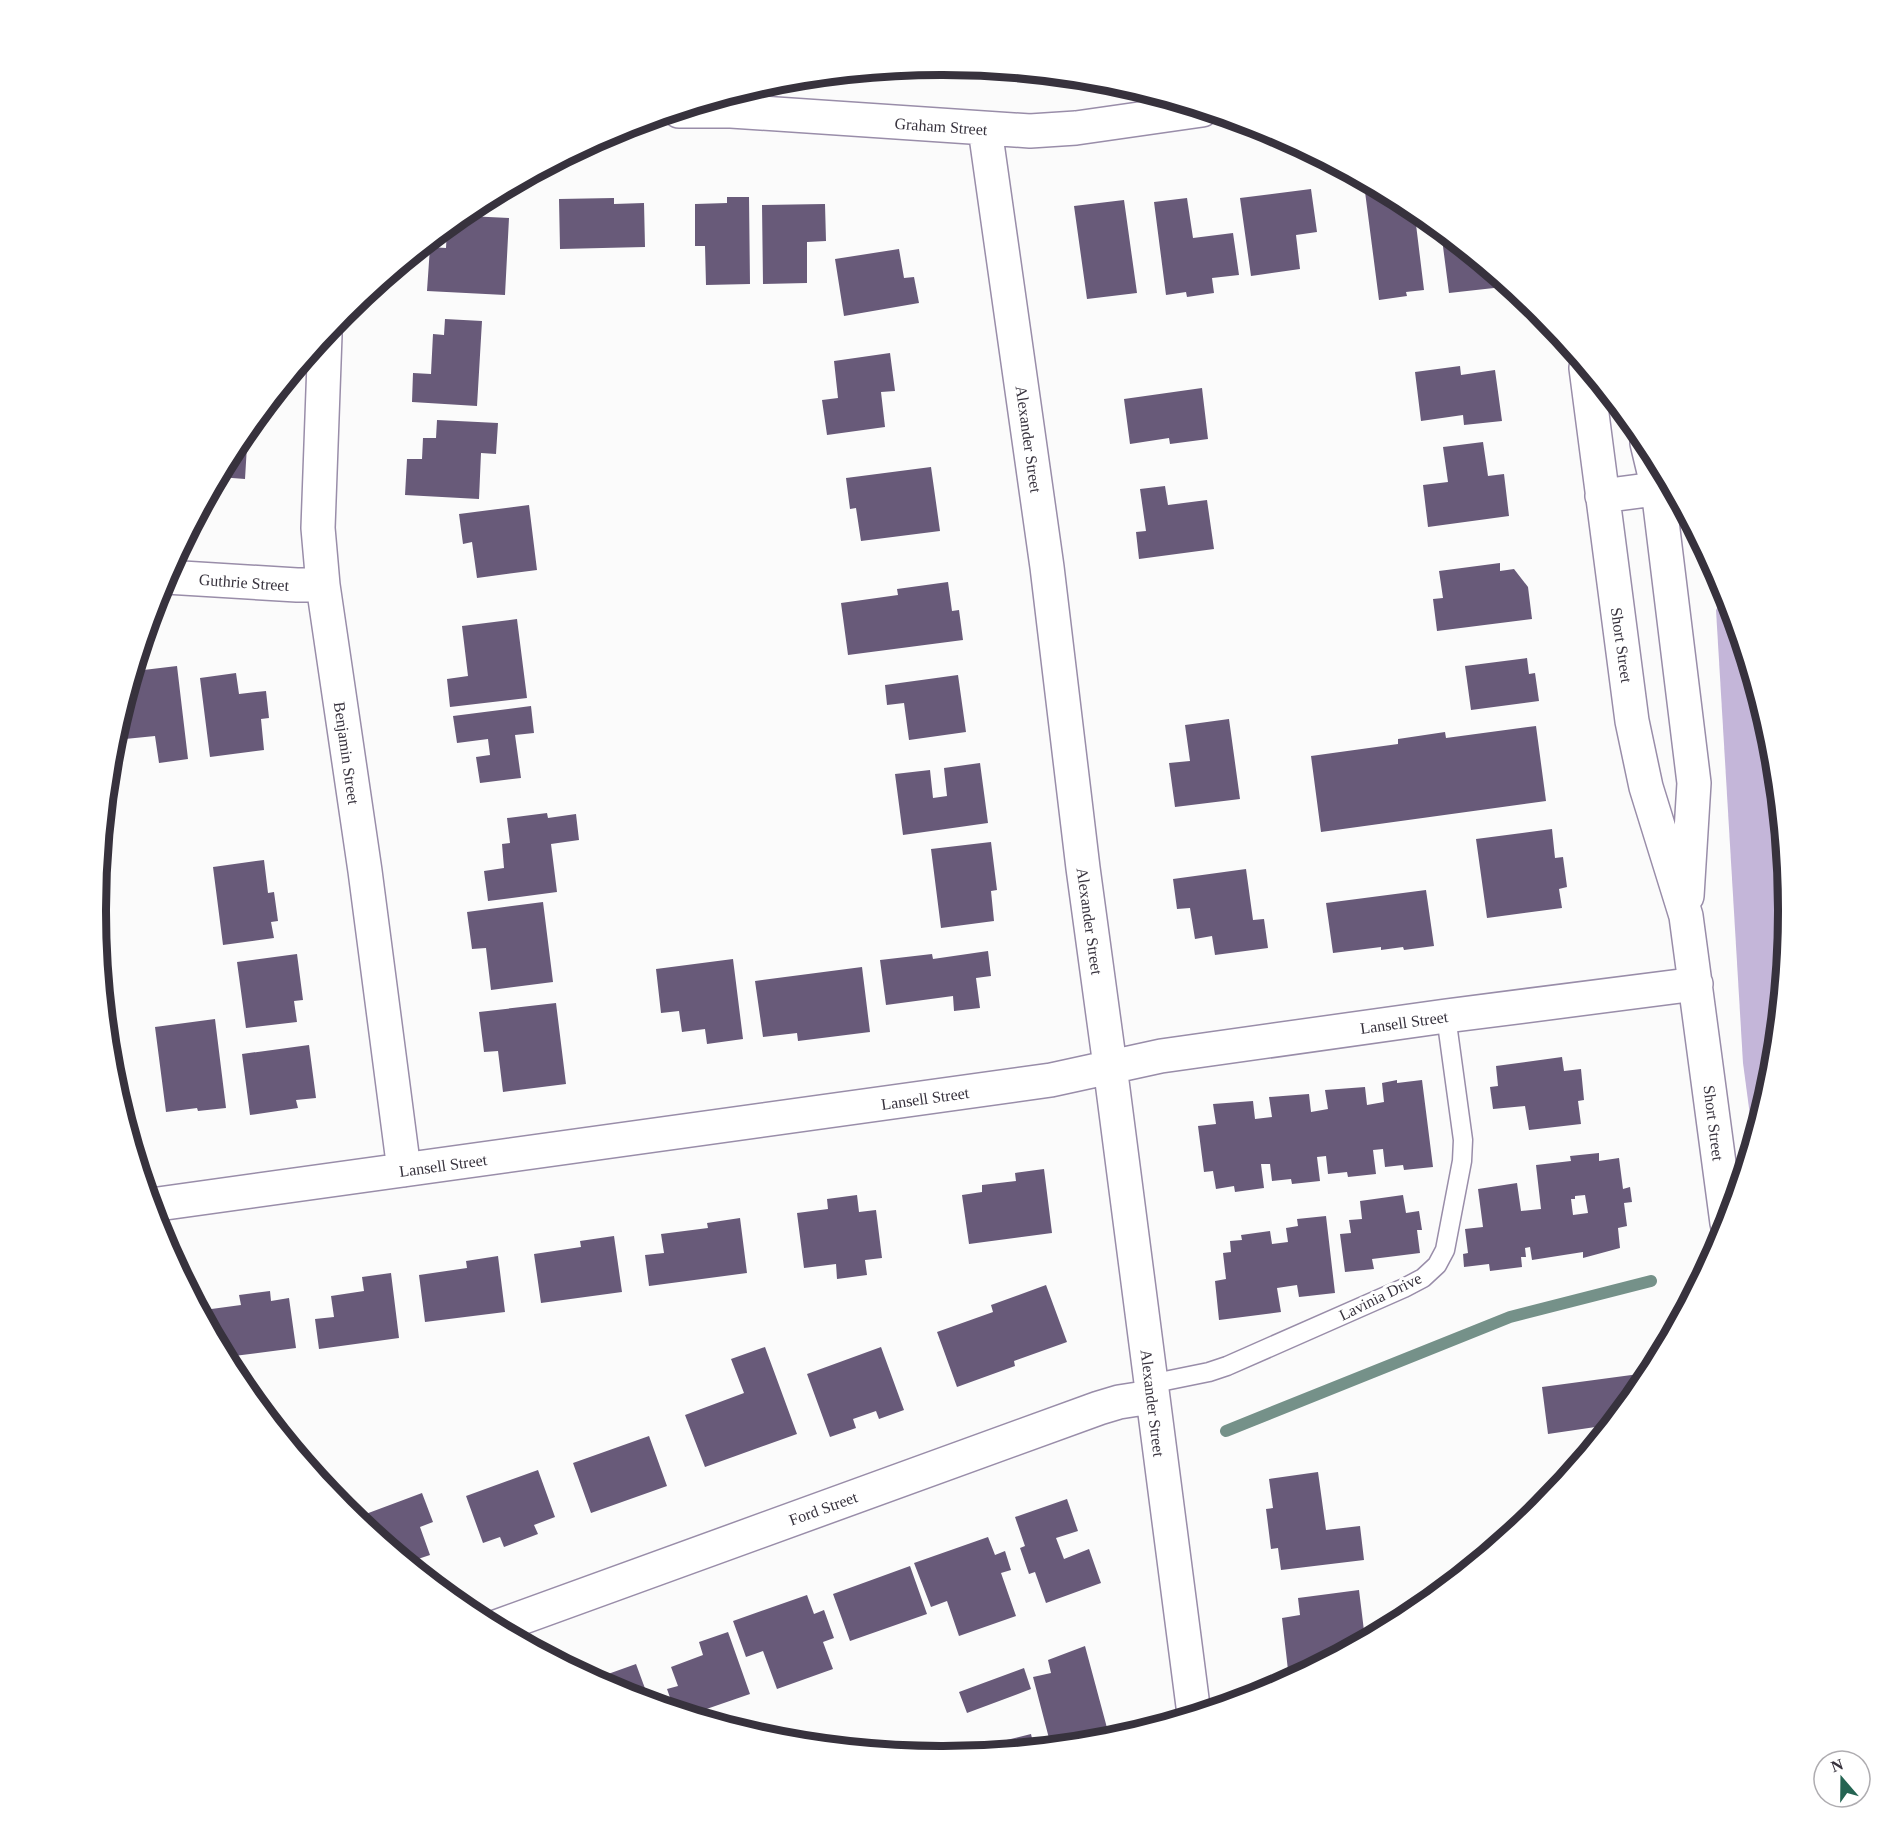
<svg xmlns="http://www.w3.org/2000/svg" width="1884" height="1821" viewBox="0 0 1884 1821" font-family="Georgia,serif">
<rect width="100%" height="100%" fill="#fbfbfb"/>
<path fill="#c4b6d9" d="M1726 594 1772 746 1788 911 1772 1076 1753 1138 1743 1063 1716 610Z"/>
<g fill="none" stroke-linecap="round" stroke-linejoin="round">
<path stroke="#759189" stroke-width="12" d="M1226 1431 1510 1317 1651 1281"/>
</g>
<path fill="#685a79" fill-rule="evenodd" d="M1367 183 1414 208 1424 290 1406 292 1407 296 1379 300 1364 184Z
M1311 189 1317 232 1296 235 1300 269 1251 276 1240 198Z
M727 197H749L750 284 706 285 705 246H695V204L727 203Z
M614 198V204L644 203 645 247 560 249 559 199Z
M1187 198 1193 238 1233 233 1239 275 1212 278 1214 293 1187 297 1186 292 1166 295 1154 202Z
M1124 200 1137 293 1087 299 1074 206Z
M825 204 826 241 807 242V283L763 284 762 205Z
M468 216 509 218 505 295 427 291 430 247 446 248 447 228 456 220H468Z
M1441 231 1502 281 1503 287 1449 293Z
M899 249 904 278 914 277 919 303 844 316 835 259Z
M445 319 482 321 477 406 412 402 413 373 431 374 433 334 444 335Z
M890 353 895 391 881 392 885 427 827 435 822 400 838 398 834 361Z
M1460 366 1461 375 1495 370 1502 421 1464 425 1463 415 1421 421 1415 372Z
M1202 388 1208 439 1170 444 1169 438 1130 444 1124 399Z
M437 420 498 423 496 454 481 453 479 499 405 495 407 459H422L423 438H436Z
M248 429 245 479 219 477 239 440Z
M1483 442 1488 476 1504 474 1509 516 1428 527 1423 485 1448 482 1443 447Z
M931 467 940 531 861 541 856 508 850 509 846 478Z
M1165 486 1168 505 1207 500 1214 549 1139 559 1136 532 1146 531 1140 489Z
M529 505 537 570 477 578 472 542 463 544 459 514Z
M1500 563V571L1514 569 1528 587 1532 619 1437 631 1433 599 1443 598 1439 571Z
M948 582 952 611 959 610 963 640 848 655 841 603 898 595 897 589Z
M517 619 527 698 450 707 447 679 468 676 462 626Z
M1527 658 1529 674 1535 673 1539 701 1471 710 1465 666Z
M177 666 188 759 159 763 155 736 125 739 122 714 135 671Z
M236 673 239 694 266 691 269 718 261 719 264 750 210 757 200 678Z
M958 675 966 732 909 740 904 703 887 705 885 685Z
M531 706 534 733 515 735 521 778 480 783 476 757 490 755 488 739 457 743 453 716Z
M1229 719 1240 799 1175 807 1169 763 1190 761 1185 725Z
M1536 726 1546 801 1321 832 1311 756 1398 744V739L1445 732 1446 738Z
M980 763 988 823 903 835 895 774 930 770 933 798 947 796 944 768Z
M547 813 548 818 576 814 579 840 551 844 557 892 488 901 484 871 504 868 502 844 510 843 507 818Z
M1552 829 1555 858 1563 857 1567 887 1559 889 1562 908 1487 918 1476 839Z
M991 842 997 890 991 891 994 921 941 928 931 849Z
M264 860 268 893 274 892 278 921 271 922 274 938 223 945 213 867Z
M1246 869 1253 920 1264 919 1268 948 1215 955 1212 936 1195 939 1190 908 1177 909 1173 879Z
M1426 890 1434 946 1404 950 1403 947 1381 950V947L1333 953 1326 903Z
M543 902 553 982 491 990 486 948 472 949 467 912Z
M988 951 991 976 976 978 980 1008 954 1011 953 996 886 1005 880 960 932 954 933 959Z
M297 954 303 1000 294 1001 297 1022 246 1028 237 962Z
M733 959 743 1039 707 1044 705 1029 682 1032 679 1011 661 1013 656 969Z
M862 967 870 1032 798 1041 797 1033 763 1037 755 981Z
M556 1003 566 1084 503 1092 498 1051 484 1052 479 1012Z
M215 1019 226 1108 198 1111 197 1108 166 1112 155 1027Z
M116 1026 126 1100 120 1101 112 1075 107 1027Z
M309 1045 316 1098 296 1100 298 1108 250 1115 242 1054Z
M1562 1057 1564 1071 1581 1069 1584 1100 1578 1101 1581 1124 1529 1130 1525 1106 1493 1109 1490 1087 1498 1086 1496 1066Z
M1397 1080V1083L1422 1080 1433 1167 1404 1170 1403 1165 1385 1167 1383 1149 1373 1150 1376 1174 1348 1177 1347 1172 1328 1174 1326 1156 1317 1157 1320 1181 1292 1184 1291 1179 1272 1181 1270 1164H1261L1264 1188 1235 1192 1234 1186 1216 1189 1213 1171 1204 1172 1198 1126 1216 1124 1213 1104 1253 1101 1255 1119 1272 1117 1269 1097 1309 1094 1311 1112 1328 1109 1325 1090 1365 1087 1367 1105 1384 1102 1382 1083Z
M1599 1153V1161L1619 1158 1623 1189 1630 1187 1632 1202 1624 1203 1627 1226 1618 1228 1620 1248 1583 1258V1252L1532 1260 1530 1247 1525 1248 1526 1257H1521L1522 1267 1490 1271 1489 1264 1464 1267 1463 1254 1468 1253 1465 1229 1483 1227 1478 1189 1517 1183 1521 1211 1541 1209 1536 1165 1571 1161 1570 1156ZM1585 1195 1588 1213 1573 1215 1571 1199H1575V1196Z
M1044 1169 1052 1233 969 1244 962 1195 982 1192V1185L1016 1181 1015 1173Z
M857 1195 859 1212 876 1210 882 1258 865 1260 867 1275 837 1279 836 1264 804 1268 797 1213 828 1209 827 1199Z
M1403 1195 1406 1213 1419 1211 1422 1230H1417L1420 1253 1372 1259 1374 1269 1345 1272 1340 1234 1351 1233 1349 1220 1362 1219 1360 1201Z
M1326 1216 1335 1293 1299 1297 1297 1285 1277 1288 1281 1312 1219 1320 1215 1281 1226 1279 1223 1253 1231 1252 1230 1241 1242 1240 1241 1235 1270 1231 1272 1244 1288 1242 1286 1228 1298 1226 1297 1219Z
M740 1218 747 1273 649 1286 645 1255 664 1253 661 1234 708 1228 707 1223Z
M614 1236 622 1292 541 1303 534 1254 581 1247 580 1241Z
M498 1256 505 1312 425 1322 419 1275 467 1268 466 1261Z
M391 1273 399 1338 319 1349 315 1319 334 1317 331 1296 364 1291 362 1277Z
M1046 1285 1067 1342 1014 1361 1015 1366 957 1387 937 1332 993 1312 991 1305Z
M270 1291 271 1301 289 1298 296 1348 226 1357 205 1317 204 1310 241 1305 239 1295Z
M765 1347 797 1434 705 1467 685 1415 744 1393 731 1359Z
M881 1347 904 1410 879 1419 876 1411 853 1419 856 1428 830 1437 807 1374Z
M1639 1374 1641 1386 1609 1425 1548 1434 1542 1387Z
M649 1436 667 1486 591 1513 573 1463Z
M538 1470 555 1517 534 1525 538 1534 504 1547 500 1537 483 1543 466 1496Z
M1318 1472 1326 1530 1360 1526 1364 1560 1281 1570 1278 1548 1271 1549 1266 1509 1273 1508 1269 1479Z
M422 1493 433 1522 420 1527 430 1555 409 1562 355 1518Z
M1067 1499 1078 1531 1056 1538 1064 1559 1089 1549 1101 1583 1046 1603 1035 1572 1029 1574 1020 1548 1025 1546 1015 1517Z
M988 1537 995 1555 1005 1551 1011 1570 1001 1573 1016 1616 959 1636 947 1601 931 1607 914 1563Z
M910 1566 927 1614 850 1641 833 1594Z
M1359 1590 1365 1639 1314 1666 1288 1670 1282 1618 1300 1615 1298 1598Z
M807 1595 814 1614 824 1610 834 1638 823 1642 833 1669 777 1689 763 1651 746 1657 733 1621Z
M728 1632 750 1694 692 1714 674 1709 667 1689 678 1686 671 1667 703 1655 699 1642Z
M1085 1646 1110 1739 1051 1746 1033 1677 1051 1673 1048 1660Z
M636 1664 650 1702 618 1692 594 1679Z
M1024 1668 1031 1689 967 1713 959 1692Z
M1031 1734 1034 1747 991 1752 990 1744Z"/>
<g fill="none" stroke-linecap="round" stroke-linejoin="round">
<defs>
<path id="lane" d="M1150 1384 1209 1372 1227 1366 1404 1288 1423 1278 1437 1265 1445 1250 1462 1161 1463 1140 1446 1016"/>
<path id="street" d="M679 111H731L1030 131 1076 128 1202 110
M985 129 1047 567 1083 868 1110 1066 1194 1714
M325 335 318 528 323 585 365 871 404 1170
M1586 368 1632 721 1646 787 1686 916 1727 1223
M1647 443 1658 489 1694 783 1687 896
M1602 496 1670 487
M166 577 297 585H323
M151 1205 1051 1080 1161 1056 1446 1016 1696 984
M496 1627 1099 1408 1119 1402 1151 1397"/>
</defs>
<use href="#lane" stroke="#998da9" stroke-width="21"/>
<use href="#street" stroke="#998da9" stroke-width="36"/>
<use href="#lane" stroke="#fff" stroke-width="18"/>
<use href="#street" stroke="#fff" stroke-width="33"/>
</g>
<g text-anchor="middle" stroke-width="6" stroke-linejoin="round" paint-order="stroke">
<g font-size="16" fill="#37323d" stroke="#fff">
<text transform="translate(941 126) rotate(4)" y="6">Graham Street</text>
<text transform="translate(1029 439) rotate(82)" y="6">Alexander Street</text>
<text transform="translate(244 582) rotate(4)" y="6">Guthrie Street</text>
<text transform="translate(1622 645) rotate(82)" y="6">Short Street</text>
<text transform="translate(347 753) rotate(82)" y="6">Benjamin Street</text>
<text transform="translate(1090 921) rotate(82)" y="6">Alexander Street</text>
<text transform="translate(1404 1022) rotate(-8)" y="6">Lansell Street</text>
<text transform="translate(925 1098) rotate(-8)" y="6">Lansell Street</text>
<text transform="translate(1714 1123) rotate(83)" y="6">Short Street</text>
<text transform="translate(443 1165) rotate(-8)" y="6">Lansell Street</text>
<text transform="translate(1380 1296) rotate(-26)" y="6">Lavinia Drive</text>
<text transform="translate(1153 1403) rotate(83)" y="6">Alexander Street</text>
<text transform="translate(823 1508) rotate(-20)" y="6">Ford Street</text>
</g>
</g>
<path d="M0 0H1884V1821H0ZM941 75H943A835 835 0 0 1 1778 910V911A835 835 0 0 1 943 1746H941A835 835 0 0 1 106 911V910A835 835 0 0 1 941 75Z" fill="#fff" fill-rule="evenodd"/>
<path fill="none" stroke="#37323d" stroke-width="8" d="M941 75H943A835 835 0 0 1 1778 910V911A835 835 0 0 1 943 1746H941A835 835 0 0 1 106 911V910A835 835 0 0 1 941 75Z"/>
<g transform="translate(1842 1779) rotate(340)"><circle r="28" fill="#ffffff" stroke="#afadb1" stroke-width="1.5"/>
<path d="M0-4.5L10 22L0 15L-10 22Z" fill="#246452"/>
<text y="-9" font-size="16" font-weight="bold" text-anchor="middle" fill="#37323d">N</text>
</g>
</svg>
